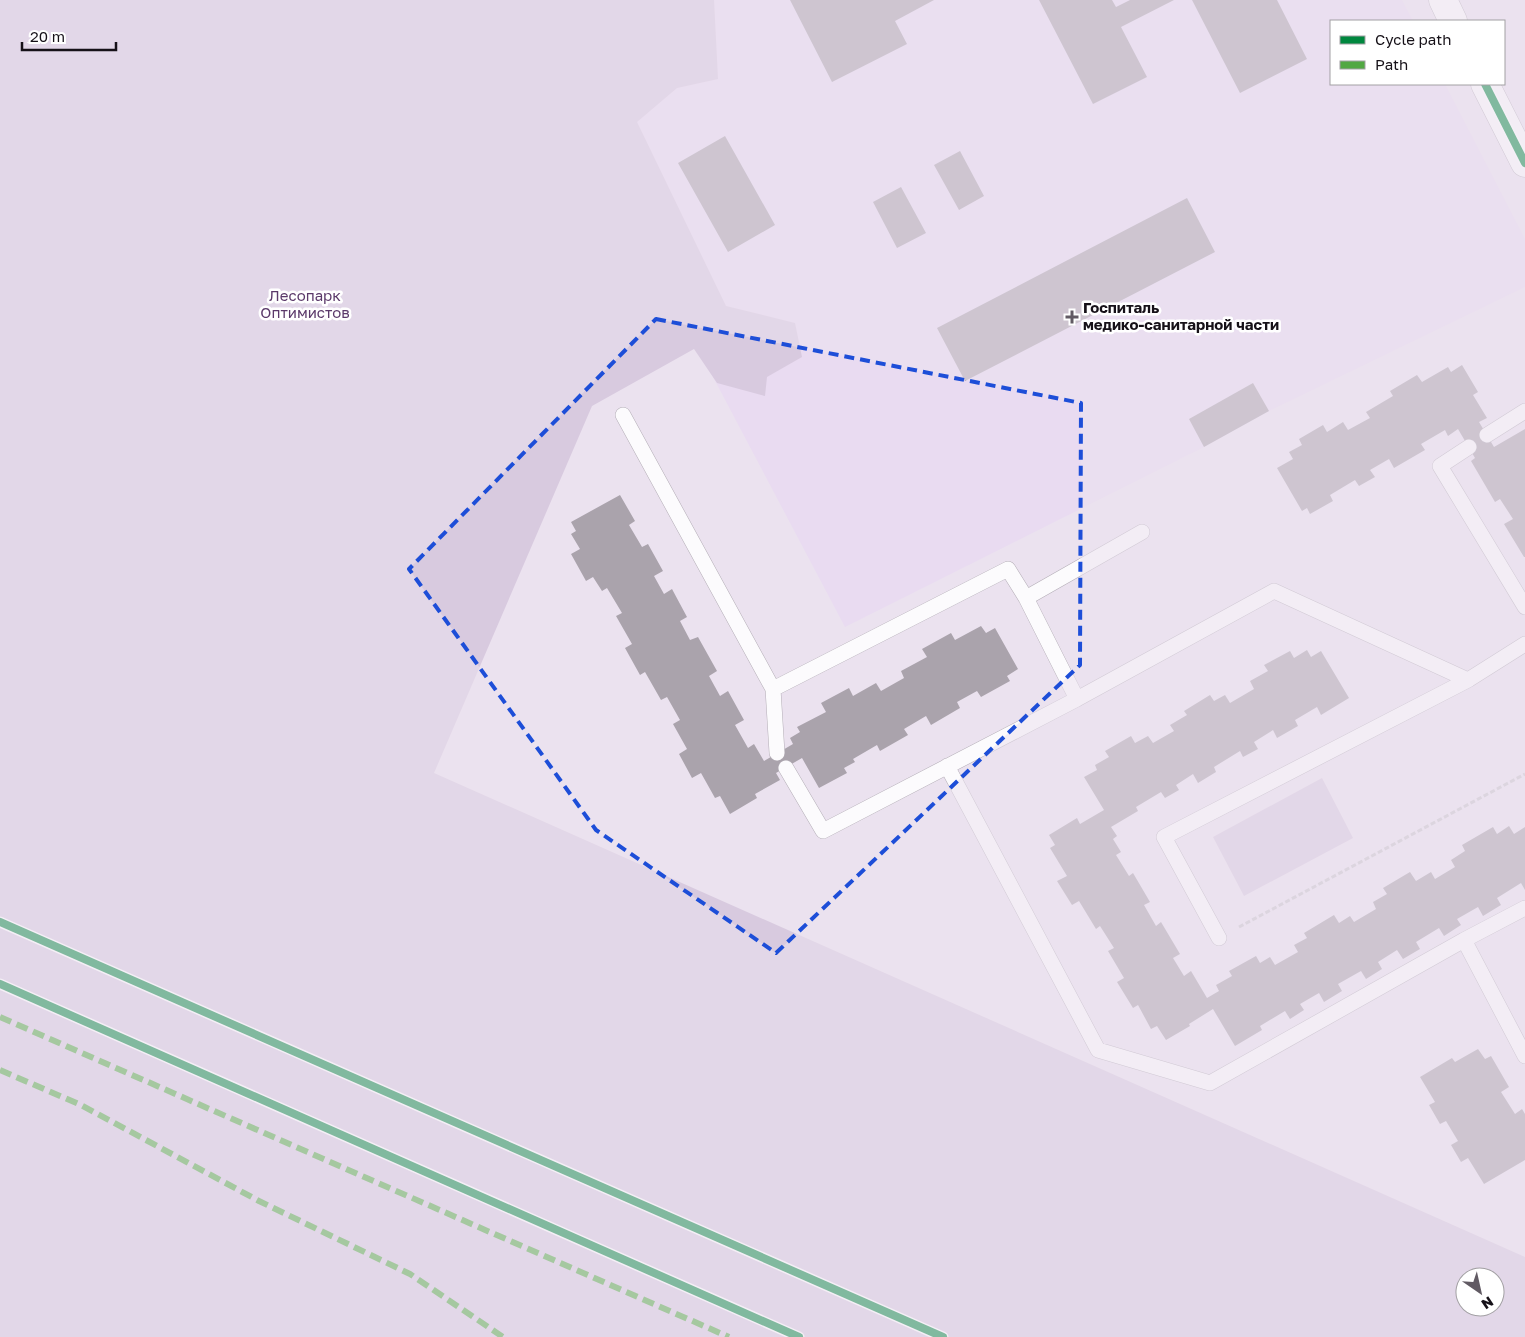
<svg xmlns="http://www.w3.org/2000/svg" width="1525" height="1337" viewBox="0 0 1525 1337" font-family="'Golos Text',sans-serif">
<rect width="100%" height="100%" fill="#ebe2ef"/>
<path fill="#e9dbf1" d="M514 0H1402L1413 21H1331V84H1445L1525 239V287L1269 411 1204 447 845 627Z"/>
<path fill="#d8cadf" fill-rule="evenodd" d="M0 0H714L718 79 677 88 637 122 726 306 795 323 802 357 767 377 765 396 717 383 694 349 592 406 434 773 1525 1257V1337H0ZM1465 1277H1495V1307H1465Z
M1322 778 1353 838 1244 896 1213 837Z"/>
<path fill="#aaa3ac" d="M790 0H934L895 21 907 44 832 82Z
M1039 0H1112L1116 7 1130 0H1174L1121 27 1147 77 1093 104Z
M1192 0H1277L1307 59 1240 93Z
M725 136 775 225 728 252 678 163Z
M960 151 984 196 959 210 934 165Z
M901 187 926 233 897 248 873 202Z
M1187 198 1215 252 965 381 937 328Z
M1462 365 1478 392 1473 395 1487 418 1479 422 1494 447 1525 429V557H1524L1504 524 1513 519 1500 499 1495 502 1471 461 1475 458 1458 429 1448 436 1445 430 1421 444 1425 450 1394 468 1389 459 1370 470 1375 477 1359 486 1355 480 1330 495 1333 501 1310 514 1307 508 1302 511 1277 468 1293 459 1289 452 1302 445 1299 439 1323 425 1327 432 1343 422 1348 430 1370 418 1366 412 1393 396 1390 391 1417 375 1422 382 1448 367 1451 372Z
M1253 383 1269 411 1204 447 1189 419Z
M620 495 635 521 629 525 642 547 648 544 663 571 654 576 664 594 672 589 687 617 680 621 690 640 698 637 717 671 709 676 720 696 728 691 744 720 735 725 748 748 754 744 764 761 793 744 790 738 800 732 797 727 826 712 821 703 849 688 853 696 876 683 881 691 904 678 901 671 927 657 922 649 951 633 955 640 981 626 986 633 995 628 1018 669 1007 676 1010 681 981 697 977 691 957 702 960 708 931 725 926 716 904 729 908 735 880 751 877 745 853 759 855 762 844 768 847 773 819 788 802 758 776 773 780 780 755 794 757 798 730 814 720 796 715 798 701 773 692 778 679 754 687 749 673 724 680 720 667 697 661 700 645 672 640 675 625 648 632 644 616 616 622 613 607 588 602 591 593 577 586 581 571 554 580 549 571 534 576 531 571 522Z
M1307 650 1311 657 1321 651 1349 698 1321 715 1317 707 1295 720 1298 726 1277 738 1273 730 1254 742 1258 749 1243 757 1240 751 1214 767 1216 772 1198 783 1193 774 1176 785 1179 790 1165 798 1161 792 1136 807 1138 811 1111 827 1117 836 1113 839 1121 852 1116 855 1129 876 1133 873 1150 902 1144 905 1156 926 1161 922 1180 954 1173 958 1184 976 1191 971 1207 998 1219 991 1216 985 1232 976 1229 971 1256 956 1260 963 1270 957 1275 965 1298 952 1294 945 1307 938 1304 933 1334 915 1339 923 1350 916 1354 922 1376 909 1373 902 1387 894 1383 888 1410 872 1416 881 1431 872 1435 879 1455 867 1451 860 1465 851 1462 845 1493 827 1497 834 1509 826 1514 834 1525 827V890L1521 883 1497 898 1501 905 1483 916 1478 907 1457 919 1461 925 1444 936 1439 928 1416 942 1420 949 1403 959 1397 950 1378 962 1382 969 1366 979 1361 971 1338 984 1342 991 1324 1002 1319 993 1300 1004 1304 1010 1290 1019 1285 1011 1260 1026 1262 1030 1235 1046 1213 1009 1189 1024 1190 1026 1166 1040 1157 1026 1151 1029 1138 1005 1133 1008 1117 982 1124 978 1108 951 1114 948 1100 926 1096 929 1079 901 1072 905 1057 881 1067 876 1050 848 1055 845 1049 835 1077 818 1080 824 1104 810 1084 777 1097 770 1095 765 1109 757 1105 751 1131 736 1135 743 1148 736 1153 743 1174 731 1170 725 1187 715 1184 711 1210 695 1214 701 1225 695 1230 703 1254 689 1250 681 1268 671 1264 665 1290 651 1294 658Z
M1478 1049 1485 1059 1491 1056 1509 1087 1501 1092 1515 1114 1522 1109 1525 1114V1160L1484 1184 1468 1158 1461 1162 1451 1145 1458 1141 1446 1121 1440 1124 1429 1105 1435 1102 1420 1077 1452 1058 1455 1062Z"/>
<g fill="none" stroke-linecap="round" stroke-linejoin="round">
<defs>
<path id="service" d="M623 415 773 689 1008 569 1026 598 1077 699
M1487 435 1525 411
M1469 447 1440 466 1525 607
M1026 598 1142 532
M773 689 777 753
M947 766 1098 1050 1210 1083 1464 940 1525 908
M786 768 823 831 1077 699 1274 591 1468 680
M1219 938 1164 837 1468 680 1525 644
M1464 940 1525 1056"/>
<path id="tertiary" d="M1443 0 1453 21
M1485 84 1525 163"/>
</defs>
<use href="#service" stroke="#b3adb6" stroke-width="16"/>
<use href="#tertiary" stroke="#b3adb6" stroke-width="29"/>
<path stroke="#cac6cc" stroke-width="3" stroke-dasharray="5 2.5" stroke-linecap="butt" d="M1239 927 1525 774"/>
<use href="#service" stroke="#fcfbfd" stroke-width="15"/>
<use href="#tertiary" stroke="#fcfbfd" stroke-width="28"/>
<path stroke="#51a842" stroke-width="6" stroke-dasharray="12 6" stroke-linecap="butt" d="M0 1017 729 1337
M0 1070 81 1105 259 1201 410 1274 503 1337"/>
<defs>
<path id="cycleway" d="M1485 84 1525 163
M0 922 943 1337
M0 984 799 1337"/>
</defs>
<use href="#cycleway" stroke="#fff" stroke-width="11"/>
<use href="#cycleway" stroke="#00873e" stroke-width="8"/>
</g>
<path d="M0 0H1525V1337H0ZM656 319 1081 403 1080 665 776 953 596 830 409 569Z" fill="#ebe2ef" fill-opacity=".55" fill-rule="evenodd"/>
<path fill="none" stroke="#1d4ed8" stroke-width="4" stroke-dasharray="10 6" stroke-linejoin="round" d="M656 319 1081 403 1080 665 776 953 596 830 409 569Z"/>
<path fill="#615a63" stroke="#fff" stroke-width="2" d="M1069.5 309.5h5v5h5v5h-5v5h-5v-5h-5v-5h5z"/>
<g text-anchor="middle" stroke-width="5" stroke-linejoin="round" paint-order="stroke">
<g font-size="15" fill="#5b396a" stroke="#fff">
<text x="305" y="301">Лесопарк<tspan x="305" dy="17">Оптимистов</tspan></text>
</g>
<g font-size="15" font-weight="bold" fill="#161118" stroke="#fff" text-anchor="start">
<text x="1083" y="313">Госпиталь<tspan x="1083" dy="17">медико-санитарной части</tspan></text>
</g>
</g>
<rect x="1330" y="20" width="175" height="65" fill="#ffffff" stroke="#a2a0a3"/>
<rect x="1340" y="36" width="25" height="8" fill="#00873e" stroke="#a2a0a3"/>
<text x="1375" y="45" font-size="15" fill="#161118">Cycle path</text>
<rect x="1340" y="61" width="25" height="8" fill="#51a842" stroke="#a2a0a3"/>
<text x="1375" y="70" font-size="15" fill="#161118">Path</text>
<g transform="translate(1480 1292) rotate(146)"><circle r="24" fill="#ffffff" stroke="#a2a0a3"/>
<path d="M0-4L9 19L0 12L-9 19Z" fill="#615a63"/>
<text y="-8" font-size="14" font-weight="bold" text-anchor="middle" fill="#161118">N</text>
</g>
<path d="M22 42v8h94v-8" fill="none" stroke="#161118" stroke-width="2.5"/>
<text x="30" y="42" font-size="15" fill="#161118" stroke="#ffffff" stroke-width="4" paint-order="stroke">20 m</text>
</svg>
